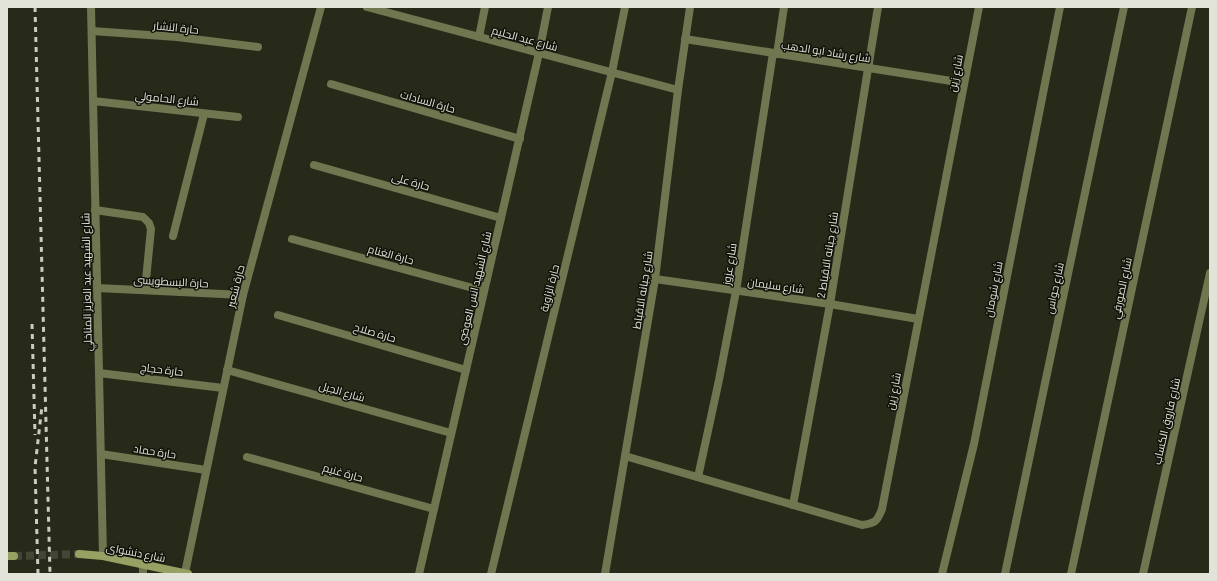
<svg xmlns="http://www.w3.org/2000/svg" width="1217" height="581" viewBox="0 0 1217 581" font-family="Barlow,Cairo,sans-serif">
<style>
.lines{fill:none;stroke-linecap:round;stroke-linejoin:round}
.secondary-tunnel{stroke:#434635;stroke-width:8;stroke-dasharray:8 4;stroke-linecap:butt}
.street{stroke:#6f7650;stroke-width:8}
.secondary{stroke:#98a164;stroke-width:8}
.rail{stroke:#caccc0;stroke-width:3;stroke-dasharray:5 5;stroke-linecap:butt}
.labels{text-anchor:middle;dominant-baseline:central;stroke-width:3;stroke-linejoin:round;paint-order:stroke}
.street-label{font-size:11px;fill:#e2e4d9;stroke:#10120a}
</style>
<rect width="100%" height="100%" fill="#272a18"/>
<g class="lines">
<polyline class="secondary-tunnel" points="14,556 79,554"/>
<g class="street">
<polyline points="91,7 103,556"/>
<polyline points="367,7 678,90"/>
<polyline points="92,31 177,37 258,47"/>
<polyline points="479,37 485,7"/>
<polyline points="685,39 964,83"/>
<polyline points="777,54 784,7"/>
<polyline points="331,84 520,139"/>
<polyline points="93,101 238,117"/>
<polyline points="314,165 501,218"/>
<polyline points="95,210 143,217 149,223 151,229 145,290"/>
<polyline points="173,236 204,114"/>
<polyline points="292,239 484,291"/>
<polyline points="655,279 830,304 918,319"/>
<polyline points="97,288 243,295"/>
<polyline points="278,315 466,370"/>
<polyline points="227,370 451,433"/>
<polyline points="99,373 223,388"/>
<polyline points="101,454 206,470"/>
<path d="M625,456L862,525C875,523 877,522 882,509L979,7"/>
<polyline points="247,457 434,509"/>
<polyline points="698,477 719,380 736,291 773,53"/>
<polyline points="793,505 830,304 878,7"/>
<polyline points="143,564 143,574"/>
<polyline points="185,573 243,295 321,7"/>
<polyline points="419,574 539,53 548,7"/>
<polyline points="491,574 612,72 625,7"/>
<polyline points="605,574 655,279 678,90 690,7"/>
<polyline points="942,574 974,444 1060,7"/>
<polyline points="1005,574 1124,7"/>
<polyline points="1071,574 1192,7"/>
<polyline points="1143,574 1210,273"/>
</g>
<g class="secondary">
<polyline points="79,554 103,556 188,574"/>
<polyline points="7,556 14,556"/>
</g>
<g class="rail">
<polyline points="35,7 50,574"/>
<polyline points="32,324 35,435"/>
<polyline points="38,574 35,467 42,406"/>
</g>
</g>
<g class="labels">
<g class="street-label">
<text transform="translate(176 27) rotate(6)">حارة النشار</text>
<text transform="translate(525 38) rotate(15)">شارع عبد الحليم</text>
<text transform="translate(826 51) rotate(9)">شارع رشاد ابو الدهب</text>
<text transform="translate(955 73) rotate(-79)">شارع زين</text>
<text transform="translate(167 98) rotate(6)">شارع الحامولي</text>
<text transform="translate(428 101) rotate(16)">حارة السادات</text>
<text transform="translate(411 181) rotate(16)">حارة على</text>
<text transform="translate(391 254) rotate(15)">حارة الغنام</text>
<text transform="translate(827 255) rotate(-81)">شارع جبانه الاقباط 2</text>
<text transform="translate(729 264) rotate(-81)">شارع عزوز</text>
<text transform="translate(171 281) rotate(3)">حارة البسطويسى</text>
<text transform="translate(86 282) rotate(-91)">شارع الشهيد عبد العزيز المناخلي</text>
<text transform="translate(776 285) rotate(8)">شارع سليمان</text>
<text transform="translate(235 286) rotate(-76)">حارة شعير</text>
<text transform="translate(474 288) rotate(-77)">شارع الشهيد انس العوضى</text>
<text transform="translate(549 288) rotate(-76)">حارة الزاوية</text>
<text transform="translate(1054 288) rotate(-78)">شارع حواس</text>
<text transform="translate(1121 288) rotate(-78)">شارع الصورفي</text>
<text transform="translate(993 289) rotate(-79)">شارع شومان</text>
<text transform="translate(642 290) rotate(-81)">شارع جبانه الاقباط</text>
<text transform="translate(375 332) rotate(16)">حارة صلاح</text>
<text transform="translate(162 369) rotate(7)">حارة حجاج</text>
<text transform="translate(342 391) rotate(16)">شارع الجبل</text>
<text transform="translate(893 391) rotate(-79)">شارع زين</text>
<text transform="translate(1166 421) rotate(-77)">شارع فاروق الكساب</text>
<text transform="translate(155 451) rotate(9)">حارة حماد</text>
<text transform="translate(343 472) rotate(16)">حارة غنيم</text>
<text transform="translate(136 552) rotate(11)">شارع دنشواى</text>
</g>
</g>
<rect width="1217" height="581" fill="none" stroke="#e2e4d9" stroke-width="16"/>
</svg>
